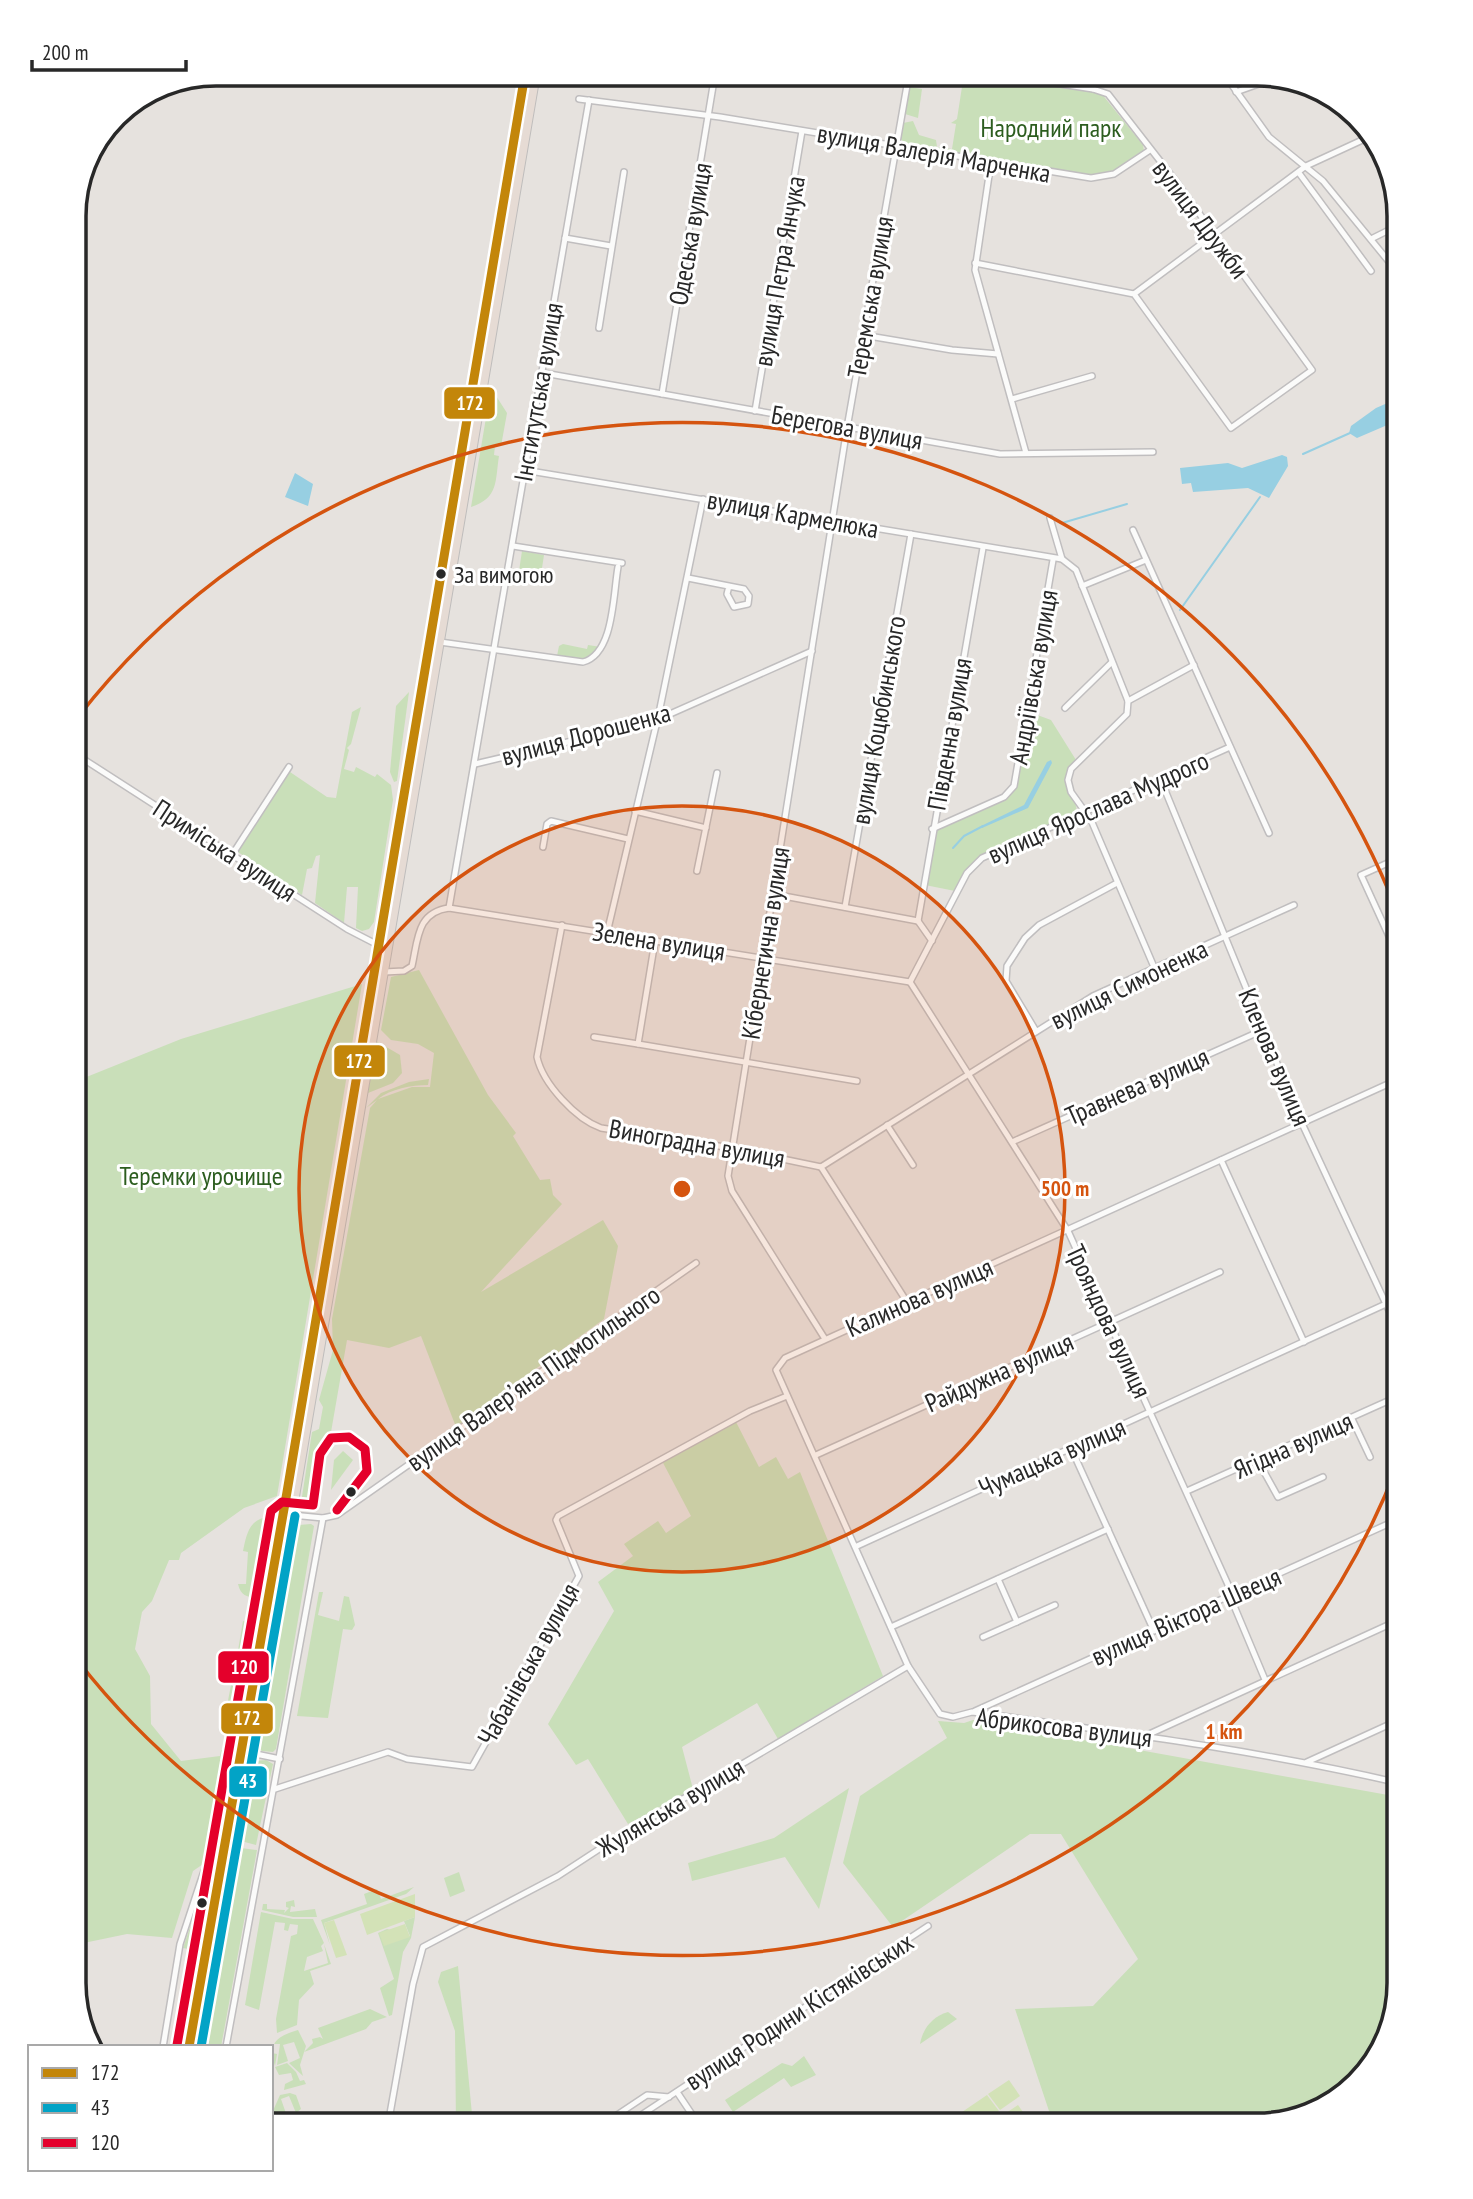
<svg xmlns="http://www.w3.org/2000/svg" width="1473" height="2199" viewBox="0 0 1473 2199" font-family="'PT Sans Narrow',sans-serif">
<style>
.green{fill:#c9dfb9}
.pitch{fill:#d3e2b7}
.water{fill:#97cfe2}
.lines{fill:none;stroke-linecap:round;stroke-linejoin:round}
.stream{stroke:#97cfe2;stroke-width:2}
.minor-casing{stroke:#c0bebf;stroke-width:8}
.highway-casing{stroke:#bfbdbc;stroke-width:10}
.minor{stroke:#fbfbfa;stroke-width:5}
.highway{stroke:#e6dbd4;stroke-width:8}
.bus-1-casing{stroke:#fff;stroke-width:14}
.bus-2-casing{stroke:#fff;stroke-width:14}
.bus-3-casing{stroke:#fff;stroke-width:14}
.bus-1{stroke:#c3860a;stroke-width:9}
.bus-2{stroke:#02a3c6;stroke-width:9}
.bus-3{stroke:#e4002b;stroke-width:9}
.ring{fill:none;stroke:#d5540f;stroke-width:3.5}
.bus-dot{fill:#282828;stroke:#fff;stroke-width:2.5}
.labels{text-anchor:middle;dominant-baseline:central;stroke-width:6;stroke-linejoin:round;paint-order:stroke}
.bus-label{font-size:24px;fill:#282828;stroke:#fff;text-anchor:start}
.park-label{font-size:26px;fill:#2c5d1f;stroke:#fff}
.street-label{font-size:26px;fill:#282828;stroke:#fff}
.rim{fill:none;stroke:#282828;stroke-width:3.5}
.centre{fill:#d5540f;stroke:#fff;stroke-width:3.5}
.ring-label{font-size:21px;text-anchor:middle;font-weight:bold;fill:#d5540f;stroke:#fff;stroke-width:6;stroke-linejoin:round;paint-order:stroke}
.line-badge{stroke:#fff;stroke-width:2.5}
.badge-label{font-size:19px;text-anchor:middle;font-weight:bold;fill:#fff}
</style>
<rect width="100%" height="100%" fill="#e6e2de"/>
<g class="green">
<polygon points="911,74 958,74 960,76 959,83 930,78 923,86 909,84"/>
<polygon points="964,74 1101,93 1143,145 1144,151 1112,172 1091,175 904,144 901,139 903,123 913,121 919,135 936,140 937,147 952,149 956,124 951,123 957,119"/>
<polygon points="909,87 922,89 918,118 905,114"/>
<path d="M491,388L507,413L501,446H495L494,455L499,456C495,481 499,498 471,507Z"/>
<polygon points="522,551 544,555 540,581 510,576 511,570 519,571"/>
<polygon points="563,644 587,649 588,645 601,647 582,660 557,656 559,646"/>
<polygon points="409,692 397,781 394,782 390,772 396,706"/>
<polygon points="361,707 351,744 347,748 349,750 344,769 354,772 356,767 375,777 377,774 391,785 393,800 374,922 369,929 362,931 356,928 358,887 347,887 344,923 315,903 320,855 316,856 312,868 307,869 302,895 238,852 290,772 327,797 336,798 352,712"/>
<path d="M1029,712L1051,720L1076,760C1055,784 1076,790 1077,813L981,856L965,871L955,891L925,885L934,832L1012,793L1016,787Z"/>
<path d="M419,970L488,1095L516,1133L513,1136L540,1180L550,1179L553,1195L562,1204L481,1292L603,1220L618,1246L604,1319L456,1427L421,1336L389,1348L347,1340L318,1507L301,1503L312,1432L319,1429L323,1407L319,1400L333,1350L332,1319L370,1108L377,1100L366,1108L381,1093L409,1082L429,1079L428,1085C411,1085 391,1089 378,1099L412,1087H430L434,1053L418,1044L391,1040L381,1030L391,977Z"/>
<polygon points="362,984 277,1496 244,1508 181,1553 179,1560 169,1560 152,1601 142,1612 135,1649 150,1676 151,1724 181,1761 220,1756 221,1750 224,1750 225,1735 222,1732 231,1685 245,1692 232,1760 224,1759 209,1860 193,1871 172,1938 127,1934 74,1945 74,1082 181,1039"/>
<polygon points="376,1041 400,1055 402,1073 393,1083 368,1093"/>
<polygon points="735,1420 759,1467 776,1457 788,1479 800,1472 883,1676 778,1739 757,1703 682,1747 693,1789 628,1824 588,1759 576,1765 548,1724 614,1611 598,1582 633,1556 624,1544 658,1521 666,1533 691,1516 661,1459"/>
<polygon points="343,1451 353,1460 331,1490 334,1460"/>
<path d="M274,1517L259,1598C248,1597 241,1597 238,1584H246L248,1552L243,1551C247,1532 250,1516 274,1517Z"/>
<polygon points="311,1524 314,1526 276,1749 273,1752 262,1751 257,1748 297,1529 299,1525"/>
<polygon points="319,1592 323,1592 318,1615 339,1621 344,1596 349,1597 355,1625 352,1630 343,1629 328,1718 297,1716"/>
<polygon points="243,1621 256,1624 247,1685 233,1680"/>
<polygon points="973,1720 1399,1797 1399,1984 1380,2055 1328,2107 1258,2125 1058,2125 1049,2111 1015,2009 1093,2006 1138,1959 1061,1834 1030,1834 893,1927 843,1863 860,1796 947,1738 938,1721 964,1723"/>
<polygon points="266,1760 273,1764 256,1845 241,1841 255,1761"/>
<polygon points="849,1788 819,1909 785,1857 692,1881 688,1863 774,1838"/>
<polygon points="241,1848 257,1850 221,2047 205,2047"/>
<polygon points="459,1872 465,1891 450,1897 444,1878"/>
<polygon points="414,1887 406,1894 324,1923 330,1945 321,1920 367,1904 364,1894 377,1889 381,1899"/>
<polygon points="294,1900 295,1907 291,1906 290,1912 315,1909 317,1917 293,1917 262,1910 263,1904 267,1904 267,1909 285,1910 284,1913 289,1908 286,1907 286,1902"/>
<polygon points="199,1901 207,1903 198,1951 183,1948"/>
<polygon points="261,1912 293,1919 313,1919 324,1943 321,1946 323,1951 307,1957 304,1971 328,1963 324,1944 331,1964 310,1971 314,1984 299,2000 297,2025 277,2033 276,2019 291,1936 297,1934 298,1925 290,1924 288,1931 284,1930 285,1923 275,1922 259,2010 245,2005"/>
<polygon points="415,1917 411,1938 403,1952 392,2015 389,2016 380,1988 394,1979 378,1933 387,1929 410,1936 404,1921"/>
<polygon points="458,1966 473,2125 456,2125 455,2031 438,1982 441,1972"/>
<polygon points="370,2009 387,2017 372,2022 366,2029 304,2052 313,2043 312,2039 320,2037 323,2039 318,2028"/>
<path d="M948,2012L957,2019L920,2044C923,2028 932,2017 948,2012Z"/>
<path d="M298,2030L306,2046L300,2065L303,2076L289,2063L300,2058L294,2042L283,2045L288,2061L277,2065L280,2044H273L272,2053L277,2054L275,2066C267,2043 277,2036 298,2030Z"/>
<polygon points="804,2056 816,2075 791,2087 784,2078 733,2112 725,2100 782,2063 792,2066"/>
<polygon points="287,2063 296,2072 300,2081 304,2080 306,2084 284,2090 285,2084 293,2080 291,2073 279,2075 275,2067"/>
<polygon points="290,2093 296,2095 301,2109 296,2113 289,2096 281,2099 290,2125 281,2125 272,2113 280,2095"/>
</g>
<g class="pitch">
<polygon points="415,1894 415,1917 367,1935 360,1914"/>
<polygon points="334,1920 347,1955 336,1958 324,1923"/>
<polygon points="405,1924 410,1937 384,1946 379,1933"/>
<polygon points="1009,2080 1020,2096 1000,2110 988,2094"/>
<polygon points="987,2095 999,2111 977,2125 965,2112 973,2125 943,2125"/>
<polygon points="1018,2105 1032,2125 988,2125"/>
</g>
<g class="water">
<polygon points="1399,398 1399,420 1357,438 1349,433 1351,426 1376,408"/>
<polygon points="1282,455 1287,457 1288,466 1269,498 1248,488 1193,492 1191,483 1182,484 1180,468 1228,463 1242,468"/>
<polygon points="295,473 313,484 308,506 285,497"/>
<polygon points="1051,760 1052,763 1028,808 982,828 981,826 1024,805 1047,762"/>
</g>
<g class="lines">
<g class="stream">
<polyline points="1303,454 1350,433"/>
<polyline points="1062,523 1127,504"/>
<polyline points="1180,610 1260,497"/>
<polyline points="953,848 964,836 983,826"/>
</g>
<g class="minor-casing">
<g id="minor">
<polyline points="996,74 1093,89"/>
<polyline points="1224,74 1269,137 1323,181 1399,274"/>
<polyline points="1236,92 1278,77"/>
<polyline points="579,99 720,117 1091,178 1114,174 1150,150"/>
<polyline points="991,162 975,270 1026,453"/>
<polyline points="1299,173 1371,271"/>
<polyline points="565,238 611,246"/>
<polyline points="1371,239 1399,225"/>
<polyline points="975,263 1134,294 1231,428 1312,370 1178,184 1108,94 1093,89 1095,74"/>
<polyline points="1134,294 1306,166 1371,136"/>
<polyline points="599,328 624,172"/>
<polyline points="863,335 952,350 998,354"/>
<polyline points="544,373 1000,454 1153,452"/>
<polyline points="662,394 715,74"/>
<polyline points="1012,399 1092,376"/>
<polyline points="755,411 802,131"/>
<polyline points="524,470 1062,559"/>
<polyline points="1050,518 1062,559 1076,570 1128,701"/>
<polyline points="1133,530 1269,833"/>
<polyline points="513,546 622,563"/>
<polyline points="688,578 744,589 749,596 748,604 734,607 727,594 729,586"/>
<polyline points="1082,586 1146,560"/>
<path d="M440,642L583,662C614,654 613,595 618,567"/>
<polyline points="1065,708 1112,662"/>
<polyline points="74,753 347,929 378,945"/>
<polyline points="475,764 652,722 812,651"/>
<polyline points="1160,778 1299,1117 1399,1332"/>
<polyline points="635,811 706,828"/>
<polyline points="932,829 1004,797 1014,786 1053,560"/>
<polyline points="543,847 547,824 551,821 628,839"/>
<polyline points="232,855 289,767"/>
<polyline points="697,871 717,773"/>
<polyline points="773,894 918,921"/>
<polyline points="845,907 911,534"/>
<polyline points="449,908 589,100"/>
<polyline points="918,921 983,548"/>
<polyline points="918,921 932,941"/>
<path d="M562,925L537,1057C543,1084 576,1119 601,1128L725,1147L821,1167L1093,996L1294,905"/>
<polyline points="607,933 659,713 703,499"/>
<polyline points="655,941 638,1044 857,1081"/>
<polyline points="1399,958 1361,875 1399,858"/>
<polyline points="1154,967 1091,820 1071,792 1068,780 1071,769 1127,714 1128,701 1194,665"/>
<path d="M384,972L404,971L412,966C418,939 417,912 449,908L910,982"/>
<polyline points="910,982 1068,1231 1230,1589 1232,1601 1266,1682"/>
<polyline points="910,982 967,873 982,858 1230,747"/>
<polyline points="1036,1031 1006,981 1007,966 1025,938 1039,925 1117,883"/>
<polyline points="594,1037 638,1044"/>
<polyline points="887,1125 913,1165"/>
<polyline points="1012,1142 1263,1030"/>
<polyline points="1221,1160 1304,1342"/>
<polyline points="821,1167 907,1302"/>
<polyline points="825,1339 732,1191 728,1176 847,428 909,74"/>
<polyline points="1352,1419 1370,1457"/>
<polyline points="1071,1448 1154,1631"/>
<polyline points="816,1455 1220,1272"/>
<polyline points="1258,1461 1278,1497 1323,1477"/>
<polyline points="1187,1491 1399,1396"/>
<polyline points="292,1515 323,1518 337,1515 696,1263"/>
<polyline points="857,1546 1399,1298"/>
<polyline points="998,1579 1017,1622"/>
<polyline points="891,1627 1108,1529"/>
<polyline points="983,1637 1055,1605"/>
<polyline points="975,1711 1399,1519"/>
<polyline points="1145,1736 1399,1620"/>
<polyline points="251,1753 280,1759"/>
<polyline points="1307,1762 1399,1720"/>
<path d="M1399,1783C1258,1750 1115,1732 972,1712L953,1717L940,1714L908,1666L776,1370L785,1358L1399,1079"/>
<polyline points="275,1789 388,1752 407,1759 472,1767 579,1576 556,1520 558,1516 750,1411 787,1396"/>
<polyline points="163,2047 180,1944 204,1871 207,1868 220,1871"/>
<polyline points="226,2047 323,1518"/>
<polyline points="677,2092 699,2125"/>
<polyline points="388,2125 413,1984 423,1947 558,1876 610,1842 908,1666"/>
<polyline points="602,2125 647,2095 669,2097"/>
<polyline points="626,2125 928,1926"/>
</g>
</g>
<g class="highway-casing">
<g id="highway">
<polyline points="189,2047 287,1492 525,74"/>
<polyline points="199,2047 270,1644 536,74"/>
</g>
</g>
<use href="#minor" class="minor"/>
<use href="#highway" class="highway"/>
<g class="bus-1-casing">
<polyline id="bus-1" points="189,2047 287,1492 525,74"/>
</g>
<g class="bus-2-casing">
<polyline id="bus-2" points="201,2047 295,1516"/>
</g>
<g class="bus-3-casing">
<polyline id="bus-3" points="177,2045 271,1511 282,1502 313,1505 320,1454 331,1438 349,1437 365,1449 367,1471 337,1510"/>
</g>
<use href="#bus-1" class="bus-1"/>
<use href="#bus-2" class="bus-2"/>
<use href="#bus-3" class="bus-3"/>
</g>
<circle cx="682" cy="1189" r="383" fill="#d5540f" fill-opacity=".12"/>
<g class="ring">
<circle cx="682" cy="1189" r="383"/>
<path d="M1398 1464A767 767 0 0 1 78 1661M78 717A767 767 0 0 1 1398 914"/>
</g>
<g class="bus-dot">
<circle cx="441" cy="574" r="6"/>
<circle cx="351" cy="1492" r="6"/>
<circle cx="202" cy="1903" r="6"/>
</g>
<g class="labels">
<g class="bus-label">
<text x="454" y="574">За вимогою</text>
</g>
<g class="park-label">
<text x="1051" y="127">Народний парк</text>
<text x="201" y="1175">Теремки урочище</text>
</g>
<g class="street-label">
<text transform="translate(934 153) rotate(10)">вулиця Валерія Марченка</text>
<text transform="translate(1201 219) rotate(53)">вулиця Дружби</text>
<text transform="translate(690 234) rotate(-80)">Одеська вулиця</text>
<text transform="translate(779 271) rotate(-80)">вулиця Петра Янчука</text>
<text transform="translate(870 297) rotate(-80)">Теремська вулиця</text>
<text transform="translate(538 392) rotate(-80)">Інститутська вулиця</text>
<text transform="translate(847 427) rotate(10)">Берегова вулиця</text>
<text transform="translate(793 514) rotate(10)">вулиця Кармелюка</text>
<text transform="translate(1033 677) rotate(-80)">Андріївська вулиця</text>
<text transform="translate(878 720) rotate(-80)">вулиця Коцюбинського</text>
<text transform="translate(586 734) rotate(-15)">вулиця Дорошенка</text>
<text transform="translate(949 734) rotate(-80)">Південна вулиця</text>
<text transform="translate(1098 807) rotate(-24)">вулиця Ярослава Мудрого</text>
<text transform="translate(225 850) rotate(33)">Приміська вулиця</text>
<text transform="translate(659 941) rotate(9)">Зелена вулиця</text>
<text transform="translate(765 943) rotate(-81)">Кібернетична вулиця</text>
<text transform="translate(1129 984) rotate(-26)">вулиця Симоненка</text>
<text transform="translate(1275 1057) rotate(67)">Кленова вулиця</text>
<text transform="translate(1137 1086) rotate(-24)">Травнева вулиця</text>
<text transform="translate(697 1143) rotate(10)">Виноградна вулиця</text>
<text transform="translate(919 1297) rotate(-24)">Калинова вулиця</text>
<text transform="translate(1109 1321) rotate(65)">Трояндова вулиця</text>
<text transform="translate(999 1372) rotate(-24)">Райдужна вулиця</text>
<text transform="translate(533 1378) rotate(-35)">вулиця Валерʼяна Підмогильного</text>
<text transform="translate(1293 1445) rotate(-24)">Ягідна вулиця</text>
<text transform="translate(1052 1457) rotate(-24)">Чумацька вулиця</text>
<text transform="translate(1186 1616) rotate(-24)">вулиця Віктора Швеця</text>
<text transform="translate(528 1664) rotate(-61)">Чабанівська вулиця</text>
<text transform="translate(1064 1727) rotate(7)">Абрикосова вулиця</text>
<text transform="translate(670 1807) rotate(-31)">Жулянська вулиця</text>
<text transform="translate(799 2011) rotate(-33)">вулиця Родини Кістяківських</text>
</g>
</g>
<path d="M0 0H1473V2199H0ZM216 86H1257A130 130 0 0 1 1387 216V1983A130 130 0 0 1 1257 2113H216A130 130 0 0 1 86 1983V216A130 130 0 0 1 216 86Z" fill="#fff" fill-rule="evenodd"/>
<path class="rim" d="M216 86H1257A130 130 0 0 1 1387 216V1983A130 130 0 0 1 1257 2113H216A130 130 0 0 1 86 1983V216A130 130 0 0 1 216 86Z"/>
<circle cx="682" cy="1189" r="10" class="centre"/>
<g class="ring-label">
<text x="1065" y="1196">500 m</text>
<text x="1224" y="1739">1 km</text>
</g>
<g class="line-badge">
<rect x="443" y="386" width="53" height="34" rx="7" fill="#c3860a"/>
<rect x="333" y="1044" width="53" height="34" rx="7" fill="#c3860a"/>
<rect x="217" y="1650" width="53" height="34" rx="7" fill="#e4002b"/>
<rect x="220" y="1702" width="54" height="33" rx="7" fill="#c3860a"/>
<rect x="228" y="1765" width="40" height="33" rx="7" fill="#02a3c6"/>
</g>
<g class="badge-label">
<text x="470" y="410">172</text>
<text x="359" y="1068">172</text>
<text x="244" y="1674">120</text>
<text x="247" y="1725">172</text>
<text x="248" y="1788">43</text>
</g>
<rect x="28" y="2045" width="245" height="126" fill="#ffffff" stroke="#a9a9a9" stroke-width="2"/>
<rect x="42" y="2068" width="35" height="10" fill="#c3860a" stroke="#a9a9a9" stroke-width="2"/>
<text x="91" y="2080" font-size="21" fill="#282828">172</text>
<rect x="42" y="2103" width="35" height="10" fill="#02a3c6" stroke="#a9a9a9" stroke-width="2"/>
<text x="91" y="2115" font-size="21" fill="#282828">43</text>
<rect x="42" y="2138" width="35" height="10" fill="#e4002b" stroke="#a9a9a9" stroke-width="2"/>
<text x="91" y="2150" font-size="21" fill="#282828">120</text>
<path d="M32 60v10h154v-10" fill="none" stroke="#282828" stroke-width="3.5"/>
<text x="42" y="60" font-size="21" fill="#282828" stroke="#ffffff" stroke-width="5" paint-order="stroke">200 m</text>
</svg>
